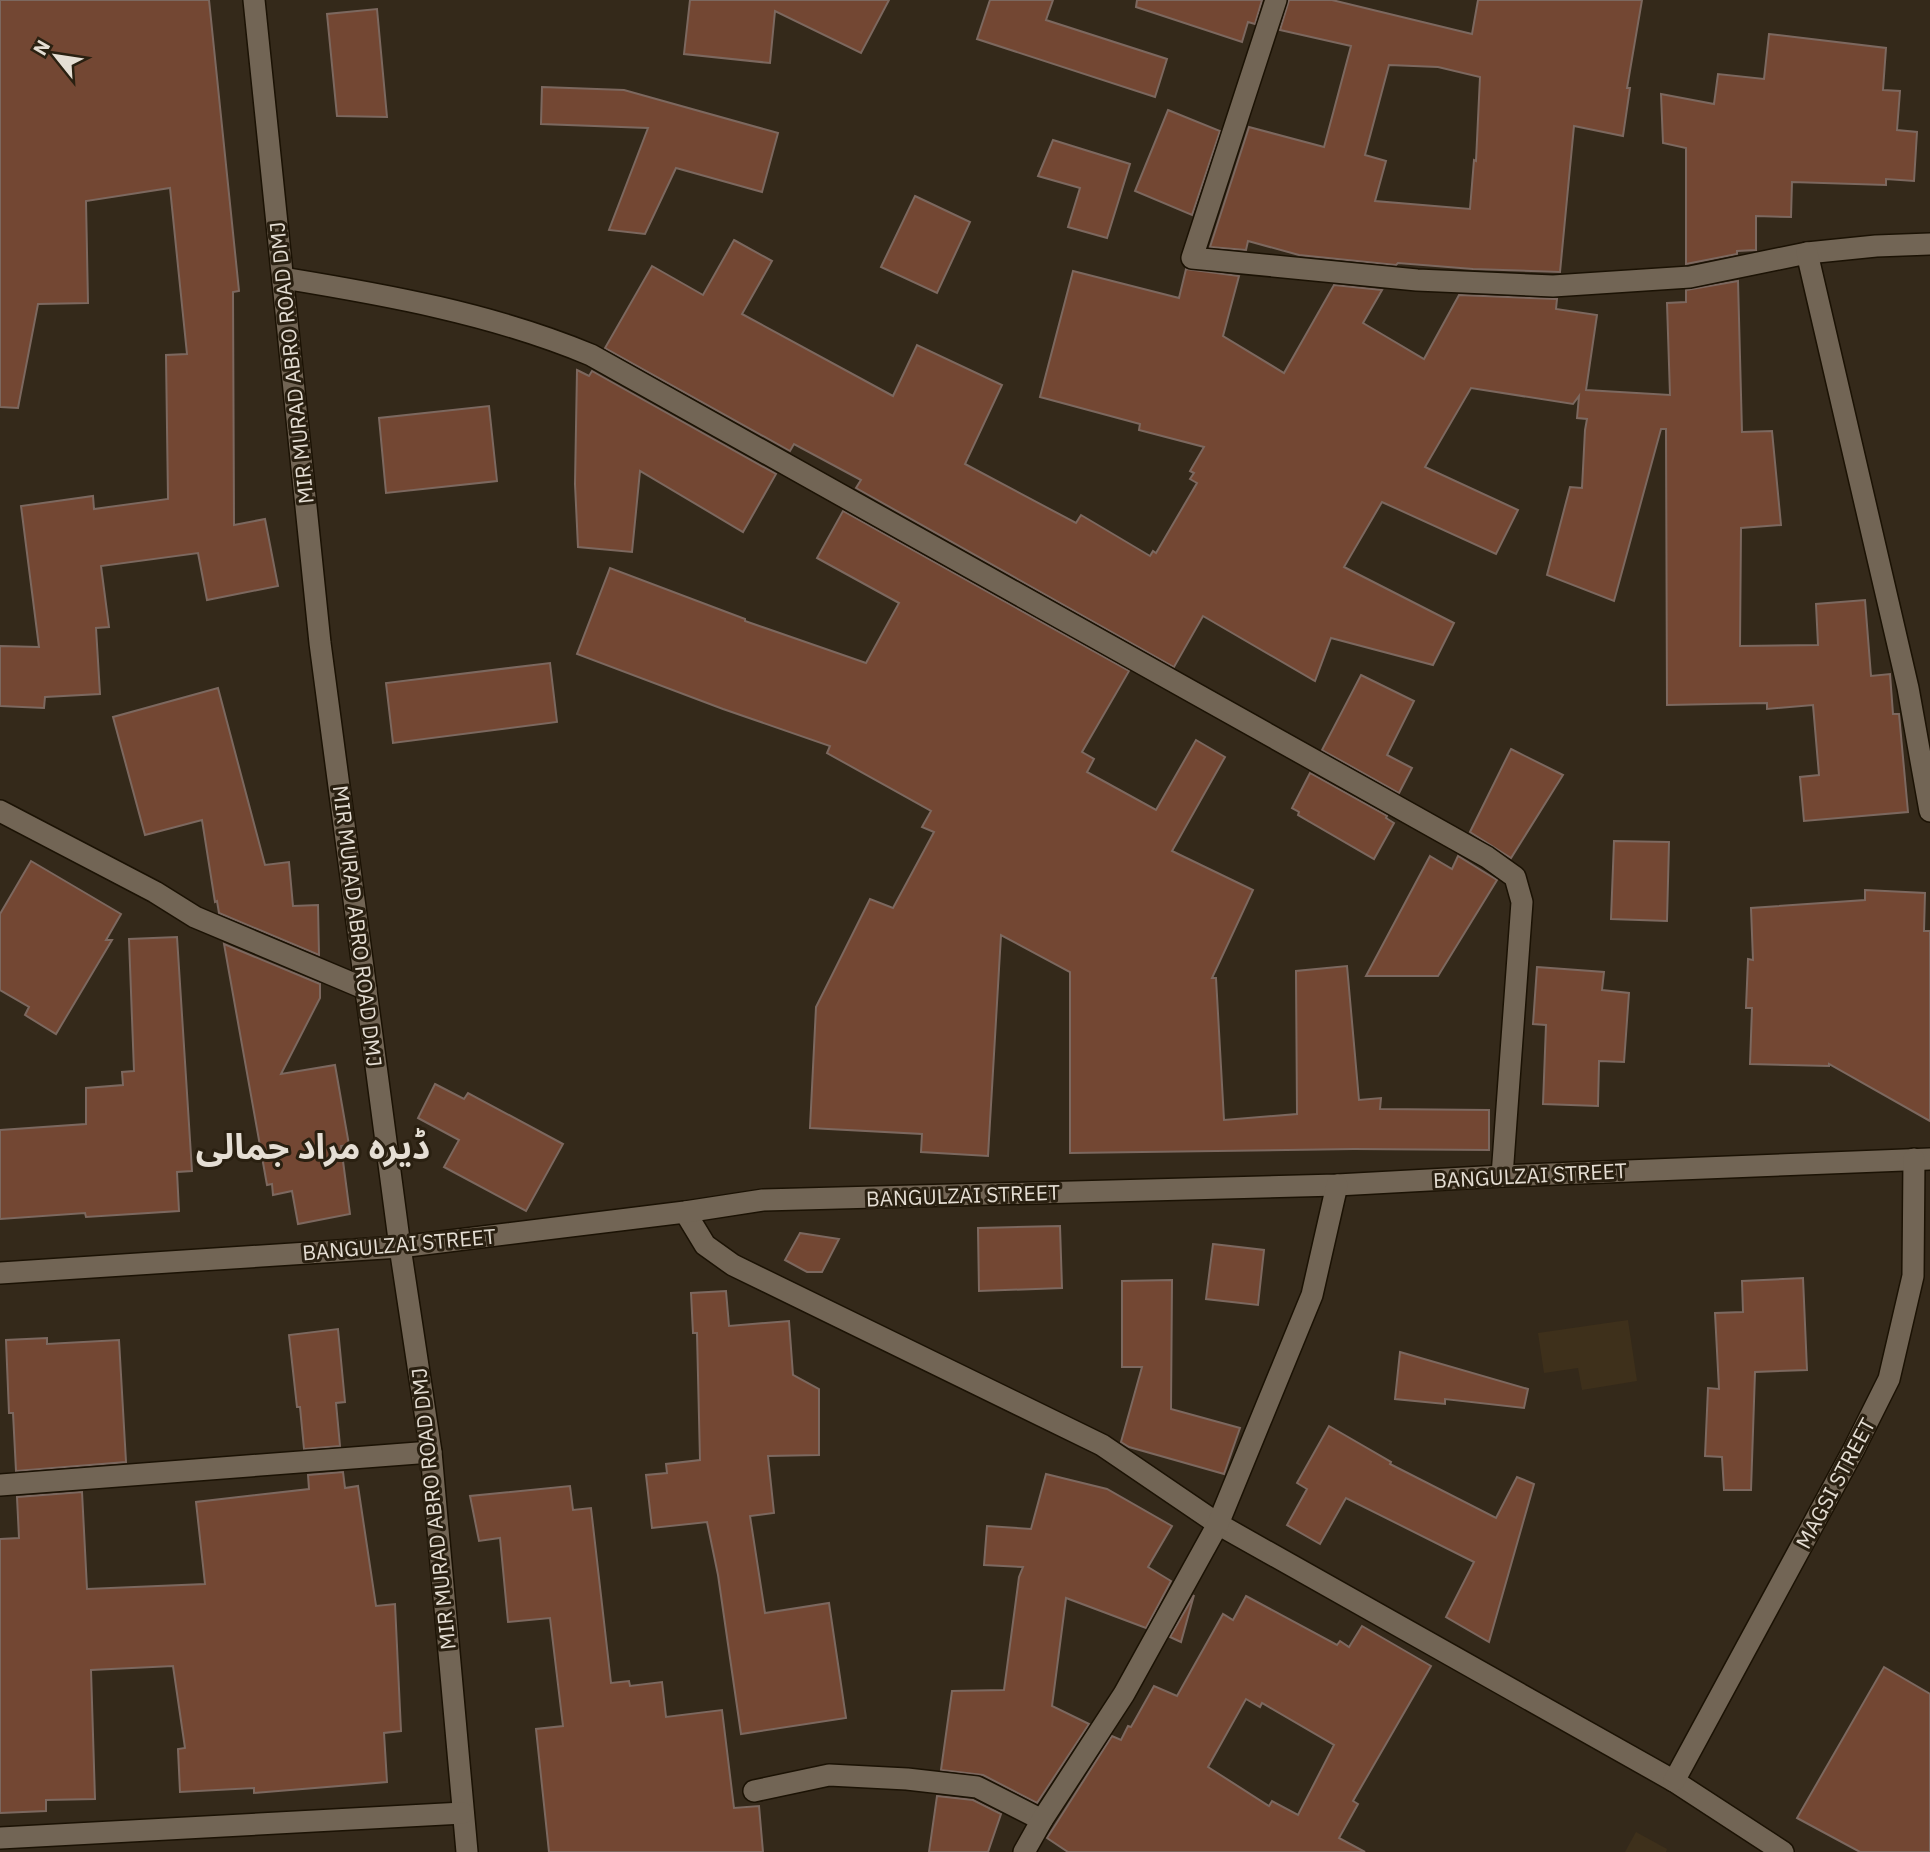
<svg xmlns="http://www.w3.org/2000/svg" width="1930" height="1852" viewBox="0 0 1930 1852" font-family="'IBM Plex Sans','Noto Sans Arabic',sans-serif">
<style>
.built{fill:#3e301b}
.building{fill:#734733;stroke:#7c685f;stroke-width:2;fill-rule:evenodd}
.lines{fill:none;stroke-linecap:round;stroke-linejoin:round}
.minor-casing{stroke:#1b1204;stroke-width:24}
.minor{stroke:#726555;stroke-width:21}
.labels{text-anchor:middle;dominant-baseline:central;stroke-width:6;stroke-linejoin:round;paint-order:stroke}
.street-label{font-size:21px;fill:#e5ded4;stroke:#2a2011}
.town-label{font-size:35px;font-weight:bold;fill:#e5ded4;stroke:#2a2011}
</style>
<rect width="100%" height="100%" fill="#34291a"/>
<g class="built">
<polygon points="1628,1320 1637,1381 1582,1390 1578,1368 1544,1373 1538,1333"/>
<polygon points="1636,1832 1667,1849 1666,1852 1625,1852"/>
</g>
<g class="building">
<polygon points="0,0 209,0 239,291 233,292 234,525 265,519 278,586 207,600 198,553 101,566 109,627 96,628 100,694 45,697 44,708 0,706 0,646 39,647 21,506 93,496 94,509 168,499 166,355 187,354 170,188 86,201 88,303 38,304 18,408 0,407"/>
<polygon points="690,0 889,0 861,53 775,11 770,63 684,54"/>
<polygon points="990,0 1053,0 1046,20 1167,59 1155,97 977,39"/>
<polygon points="1137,0 1262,0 1255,24 1248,22 1242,42 1136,7"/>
<path d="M1289,0H1332L1472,34L1478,0H1642L1627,88H1630L1623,136L1574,126L1560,272L1473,269L1398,263L1396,265L1299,255L1248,241L1246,250L1210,247L1249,127L1324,147L1351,46L1280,30ZM1389,65L1438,67L1480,77L1476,161L1474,160L1470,209L1375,201L1386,161L1365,155Z"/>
<polygon points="377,9 387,117 337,116 327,14"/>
<polygon points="1769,34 1886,48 1883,90 1900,91 1897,130 1917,132 1914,181 1886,179 1886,185 1792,182 1791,217 1756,216 1756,250 1737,251 1737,254 1686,264 1686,148 1663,143 1661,94 1714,104 1718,74 1764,79"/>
<polygon points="542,87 624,90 778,133 762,192 676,168 645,234 609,230 648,128 541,124"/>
<polygon points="1168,110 1220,131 1192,215 1135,191"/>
<polygon points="1053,140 1130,164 1107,238 1068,227 1080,188 1038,176"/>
<polygon points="915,196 970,222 937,293 881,267"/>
<polygon points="734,240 772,261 742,314 893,396 917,345 1002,385 965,464 1076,523 1081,515 1150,556 1153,551 1156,553 1197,483 1190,479 1194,473 1190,471 1204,447 1139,430 1140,424 1040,397 1073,271 1179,298 1186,269 1239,276 1223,336 1284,373 1334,285 1382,290 1363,323 1424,359 1459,295 1557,299 1556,309 1597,315 1586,390 1670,395 1667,303 1686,302 1686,290 1738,281 1742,432 1772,431 1781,525 1741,528 1740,646 1818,645 1816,604 1865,600 1871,676 1890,674 1893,714 1899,714 1908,812 1804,821 1800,777 1819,775 1813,705 1767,709 1767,703 1667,705 1666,429 1661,429 1614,601 1547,575 1570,487 1582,488 1585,430 1587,419 1577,418 1579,396 1573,404 1471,388 1425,467 1518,510 1496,554 1382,502 1344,567 1454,623 1433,665 1331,638 1315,681 1203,616 1174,667 856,488 861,480 794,444 790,451 605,348 652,266 703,295"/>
<polygon points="577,370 589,376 592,371 776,474 743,532 640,471 632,552 578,547 575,484"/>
<polygon points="489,406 497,481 386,493 379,418"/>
<polygon points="843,511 1129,671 1082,752 1094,759 1087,772 1156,810 1196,740 1225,757 1172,851 1253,890 1212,978 1216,978 1224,1120 1297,1114 1296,971 1347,966 1359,1100 1381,1098 1380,1109 1489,1110 1489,1150 1354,1149 1070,1153 1070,972 1001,935 988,1156 921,1152 922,1134 810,1128 816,1007 870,899 893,908 934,832 922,827 931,811 827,753 830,746 723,709 577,654 610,568 745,619 745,621 866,663 899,603 817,558"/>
<polygon points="550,663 557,722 393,743 386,683"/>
<polygon points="1361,675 1414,701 1387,755 1412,768 1399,793 1322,750"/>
<polygon points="218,688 265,865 289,862 293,906 318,905 319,955 219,913 217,901 215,902 202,820 145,835 113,717"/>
<polygon points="1511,749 1563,775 1511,858 1470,832"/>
<polygon points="1310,773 1387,816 1386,818 1394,823 1374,859 1298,815 1299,812 1292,808"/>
<polygon points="1614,841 1669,842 1667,921 1611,919"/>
<polygon points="1430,856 1452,869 1458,856 1497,880 1438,976 1366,976"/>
<polygon points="31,861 121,914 106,940 112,940 56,1034 25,1015 29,1007 0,990 0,914"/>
<polygon points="1865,890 1925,893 1924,931 1930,931 1930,1121 1829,1064 1829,1066 1750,1064 1752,1008 1746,1008 1748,959 1753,960 1751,908 1865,900"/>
<polygon points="177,937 192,1171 177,1172 179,1211 86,1217 85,1213 0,1219 0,1130 86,1124 86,1088 123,1085 122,1072 134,1071 129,939"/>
<polygon points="224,944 320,984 320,998 281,1074 335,1065 349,1145 341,1146 350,1214 298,1224 292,1191 273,1195 272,1184 267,1185"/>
<polygon points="1537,967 1604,972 1602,990 1629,993 1624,1062 1599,1061 1598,1106 1543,1104 1546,1025 1533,1024"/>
<polygon points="435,1084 464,1099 468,1093 563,1144 526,1211 444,1167 459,1140 418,1118"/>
<polygon points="1060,1226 1062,1288 979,1291 978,1228"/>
<polygon points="800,1233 839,1239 822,1272 807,1272 785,1260"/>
<polygon points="1213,1244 1264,1250 1258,1305 1206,1299"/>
<polygon points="1803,1278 1807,1370 1755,1372 1751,1490 1724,1490 1722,1457 1705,1456 1708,1388 1719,1389 1715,1313 1743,1312 1742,1281"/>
<polygon points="1172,1280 1171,1409 1240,1428 1224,1474 1129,1447 1121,1442 1142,1367 1122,1367 1122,1281"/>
<polygon points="726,1291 729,1326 789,1321 793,1375 819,1389 819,1455 768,1456 774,1513 750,1516 765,1613 829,1603 846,1718 741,1734 718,1575 707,1522 652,1528 646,1475 667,1473 666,1464 700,1460 697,1333 693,1333 691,1293"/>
<polygon points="338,1329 345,1402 336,1403 340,1446 304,1449 300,1407 297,1407 289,1335"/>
<polygon points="47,1338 47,1344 119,1340 126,1462 16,1471 13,1413 9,1413 6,1340"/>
<polygon points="1400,1352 1528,1389 1524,1408 1445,1399 1445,1404 1395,1399"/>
<polygon points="1329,1426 1391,1462 1390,1464 1496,1518 1517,1477 1534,1484 1489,1642 1446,1617 1474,1562 1346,1498 1320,1544 1287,1525 1307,1489 1297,1483"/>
<polygon points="343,1472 345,1488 358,1486 376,1606 395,1604 401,1731 384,1733 387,1782 254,1793 254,1788 180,1792 178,1749 185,1748 173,1666 91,1670 95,1799 46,1800 46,1811 0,1813 0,1539 19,1538 17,1497 82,1492 87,1589 205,1584 196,1502 309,1489 308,1475"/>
<polygon points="1046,1474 1107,1489 1172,1526 1148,1567 1171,1581 1146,1628 1066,1598 1052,1706 1089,1724 1037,1803 983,1775 941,1770 952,1691 1004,1690 1019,1577 1023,1567 984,1565 987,1526 1031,1529"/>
<polygon points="570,1486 573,1510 591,1508 611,1683 629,1681 630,1686 662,1682 666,1717 722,1710 734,1808 759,1806 763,1852 549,1852 536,1729 563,1726 550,1618 508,1622 500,1538 479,1541 470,1496"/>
<polygon points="1194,1595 1181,1642 1170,1637"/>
<path d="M1246,1596L1337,1645L1340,1641L1349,1647L1362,1626L1431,1666L1353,1801L1358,1804L1339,1838L1365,1852H1068L1047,1838L1112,1736L1121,1740L1128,1726L1131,1727L1154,1686L1177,1696L1223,1614L1233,1620ZM1246,1699L1260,1707L1262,1703L1334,1745L1298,1815L1272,1801L1269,1806L1208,1767Z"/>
<polygon points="1884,1667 1930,1694 1930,1852 1860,1852 1797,1818"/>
<polygon points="937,1796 973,1800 1001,1814 988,1852 929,1852"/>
</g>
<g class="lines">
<g class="minor-casing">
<g id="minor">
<polyline points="254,0 320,643 400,1247 431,1452 467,1852"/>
<polyline points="1276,0 1192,258 1417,280 1553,286 1690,277 1807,253 1876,246 1930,244"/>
<polyline points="1807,253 1908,688 1930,811"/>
<path d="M283,278C387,295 493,314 591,355L1487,857L1515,877L1522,902L1502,1176"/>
<polyline points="0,811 155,892 195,917 366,989"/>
<polyline points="685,1212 705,1245 733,1265 1102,1445 1218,1524 1674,1781 1783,1852"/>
<polyline points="0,1273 400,1247 685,1212 763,1200 1337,1185 1502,1176 1930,1159"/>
<polyline points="0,1485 431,1452"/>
<polyline points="1674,1781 1854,1449 1889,1379 1913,1276 1914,1159"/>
<polyline points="754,1791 829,1775 907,1779 977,1787 1042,1820"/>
<polyline points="0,1838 463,1813"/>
<polyline points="1024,1852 1042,1820 1124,1694 1218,1524 1312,1295 1337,1185"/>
</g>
</g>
<use href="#minor" class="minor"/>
</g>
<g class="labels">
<g class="street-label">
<text transform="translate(291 363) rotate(-96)">MIR MURAD ABRO ROAD DMJ</text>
<text transform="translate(358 926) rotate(83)">MIR MURAD ABRO ROAD DMJ</text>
<text transform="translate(1530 1175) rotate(-3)">BANGULZAI STREET</text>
<text transform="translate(963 1195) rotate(-2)">BANGULZAI STREET</text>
<text transform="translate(399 1244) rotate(-5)">BANGULZAI STREET</text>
<text transform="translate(1835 1483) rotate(-62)">MAGSI STREET</text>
<text transform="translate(433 1509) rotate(-96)">MIR MURAD ABRO ROAD DMJ</text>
</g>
<g class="town-label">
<text x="313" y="1146">ڈیرہ مراد جمالی</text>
</g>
</g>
<g transform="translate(56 56) rotate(300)" stroke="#2a2011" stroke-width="5" paint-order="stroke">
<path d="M0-5L12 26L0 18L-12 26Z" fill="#e5ded4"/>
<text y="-10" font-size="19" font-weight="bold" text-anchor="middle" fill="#e5ded4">N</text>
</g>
</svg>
